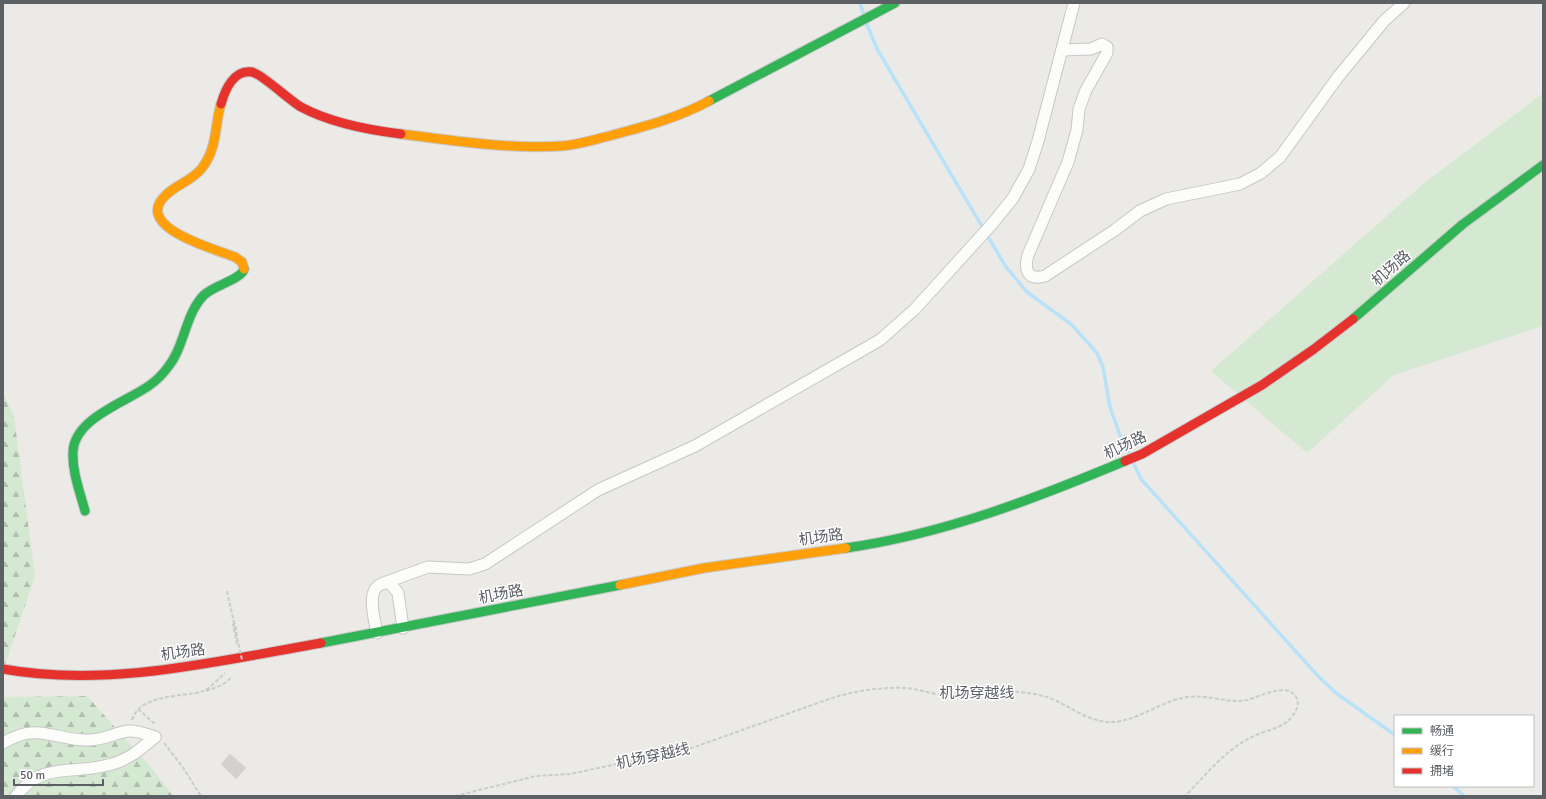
<svg xmlns="http://www.w3.org/2000/svg" width="1546" height="799" viewBox="0 0 1546 799" font-family="Signika,'Noto Sans SC',sans-serif">
<style>
.grass{fill:#d5e8d2}
.forest{fill:url(#forest-firs)}
.lines{fill:none;stroke-linecap:round;stroke-linejoin:round}
.stream{stroke:#b9e2f8;stroke-width:3.5}
.building{fill:#d3d1d0;stroke:#dbd9d6}
.street-casing{stroke:#c7c7c8;stroke-width:13}
.fast-casing{stroke:#c8c8c9;stroke-width:11}
.slow-casing{stroke:#c8c8c9;stroke-width:11}
.jam-casing{stroke:#c8c8c9;stroke-width:11}
.path{stroke:#c8cdca;stroke-width:2;stroke-dasharray:4 2;stroke-linecap:butt}
.street{stroke:#fcfcfb;stroke-width:11}
.fast{stroke:#30b455;stroke-width:9}
.slow{stroke:#ff9f0a;stroke-width:9}
.jam{stroke:#e5322d;stroke-width:9}
.path-bridge{stroke:#c8cdca;stroke-width:2;stroke-dasharray:4 2;stroke-linecap:butt}
.labels{text-anchor:middle;dominant-baseline:central;stroke-width:3;stroke-linejoin:round;paint-order:stroke}
.street-label{font-size:15px;fill:#5c6065;stroke:#fff}
</style>
<defs>
<pattern id="forest-firs" width="22" height="20" patternUnits="userSpaceOnUse"><rect width="22" height="20" fill="#d5e8d2"/><path d="M5 1l3.5 6h-7zM16 11l3.5 6h-7z" fill="#b0bfae"/></pattern>
</defs>
<rect width="100%" height="100%" fill="#eceae7"/>
<polygon class="grass" points="1543,93 1543,326 1394,375 1307,453 1211,371 1423,184"/>
<g class="forest">
<polygon points="3,392 14,417 35,576 3,671"/>
<polygon points="87,696 153,770 173,796 3,796 3,697"/>
</g>
<g class="lines">
<g class="stream">
<polyline points="860,3 864,16"/>
<polyline points="866,22 877,49 1006,267 1027,292 1072,325 1097,353 1103,367 1110,407 1120,435 1130,456"/>
<polyline points="1133,462 1141,479 1317,675 1336,693 1395,735"/>
<polyline points="1453,786 1464,796"/>
</g>
</g>
<polygon class="building" points="230,754 246,768 236,779 221,764"/>
<g class="lines">
<g class="street-casing">
<g id="street">
<path d="M1062,50L1091,49L1102,44L1107,47V53L1086,90L1079,109L1077,130L1068,162L1028,255C1024,269 1027,281 1045,276L1115,230L1140,211L1166,199L1240,184L1261,173L1280,157L1338,77L1384,21L1404,3"/>
<polyline points="384,583 428,567 469,569 485,564 598,490 695,446 880,340 915,309 992,224 1013,198 1029,169 1038,141 1074,3"/>
<path d="M377,633C374,617 363,581 390,583L398,593L403,628"/>
<path d="M3,743C39,721 54,741 89,740C103,740 115,733 128,731C137,730 146,734 155,737"/>
<path d="M16,796C43,761 71,775 108,765C127,761 141,749 155,737"/>
</g>
</g>
<g class="fast-casing">
<g id="fast">
<polyline points="709,101 895,3"/>
<polyline points="1353,319 1463,224 1543,165"/>
<path d="M85,511C80,492 72,472 73,452C74,418 127,402 150,385C157,380 163,374 168,367C185,346 185,314 204,295C213,286 242,279 244,269"/>
<path d="M846,548C944,534 1034,499 1125,461"/>
<polyline points="321,643 620,585"/>
</g>
</g>
<g class="slow-casing">
<g id="slow">
<path d="M221,104C214,127 218,147 202,168C192,181 177,184 166,195C131,227 215,249 235,257L242,262L244,269"/>
<path d="M401,134C454,141 508,149 561,146C578,145 593,140 609,136C643,127 678,118 709,101"/>
<polyline points="620,585 704,568 846,548"/>
</g>
</g>
<g class="jam-casing">
<g id="jam">
<path d="M221,104C225,90 234,69 252,72C262,74 289,100 301,107C331,123 368,130 401,134"/>
<polyline points="1125,461 1142,454 1262,385 1314,349 1353,319"/>
<path d="M3,669C108,688 218,661 321,643"/>
</g>
</g>
<g class="path">
<polyline points="237,636 235,624 233,625 237,644"/>
<polyline points="206,691 222,685 232,677"/>
<polyline points="138,709 156,725"/>
<path d="M132,720C141,693 181,698 203,691C210,689 219,678 225,673"/>
<polyline points="164,743 182,766 201,796"/>
<path d="M455,796L536,776L570,774L689,749L829,699C853,691 879,687 905,688C920,689 934,695 949,696C966,697 981,692 997,692C1011,691 1025,692 1039,695C1065,700 1086,724 1114,722C1139,720 1161,701 1187,697C1207,694 1228,704 1247,700C1259,697 1290,680 1297,699C1300,707 1293,716 1288,721C1277,730 1262,731 1250,738C1224,751 1205,776 1185,796"/>
</g>
<use href="#street" class="street"/>
<use href="#fast" class="fast"/>
<use href="#slow" class="slow"/>
<use href="#jam" class="jam"/>
<polyline class="path-bridge" points="227,591 242,660"/>
</g>
<g class="labels">
<g class="street-label">
<text transform="translate(1391 268) rotate(-41)">机场路</text>
<text transform="translate(1125 445) rotate(-25)">机场路</text>
<text transform="translate(821 537) rotate(-8)">机场路</text>
<text transform="translate(501 594) rotate(-11)">机场路</text>
<text transform="translate(183 652) rotate(-8)">机场路</text>
<text x="977" y="693">机场穿越线</text>
<text transform="translate(653 756) rotate(-12)">机场穿越线</text>
</g>
</g>
<rect width="1546" height="799" fill="none" stroke="#5c6065" stroke-width="8"/>
<rect x="1394" y="715" width="140" height="72" fill="#ffffff" stroke="#bebfc1"/>
<rect x="1402" y="728" width="20" height="6" fill="#30b455" stroke="#bebfc1"/>
<text x="1430" y="735" font-size="12" fill="#5c6065">畅通</text>
<rect x="1402" y="748" width="20" height="6" fill="#ff9f0a" stroke="#bebfc1"/>
<text x="1430" y="755" font-size="12" fill="#5c6065">缓行</text>
<rect x="1402" y="768" width="20" height="6" fill="#e5322d" stroke="#bebfc1"/>
<text x="1430" y="775" font-size="12" fill="#5c6065">拥堵</text>
<path d="M14 779v6h89v-6" fill="none" stroke="#5c6065" stroke-width="2"/>
<text x="20" y="779" font-size="12" fill="#5c6065" stroke="#ffffff" stroke-width="3" paint-order="stroke">50 m</text>
</svg>
